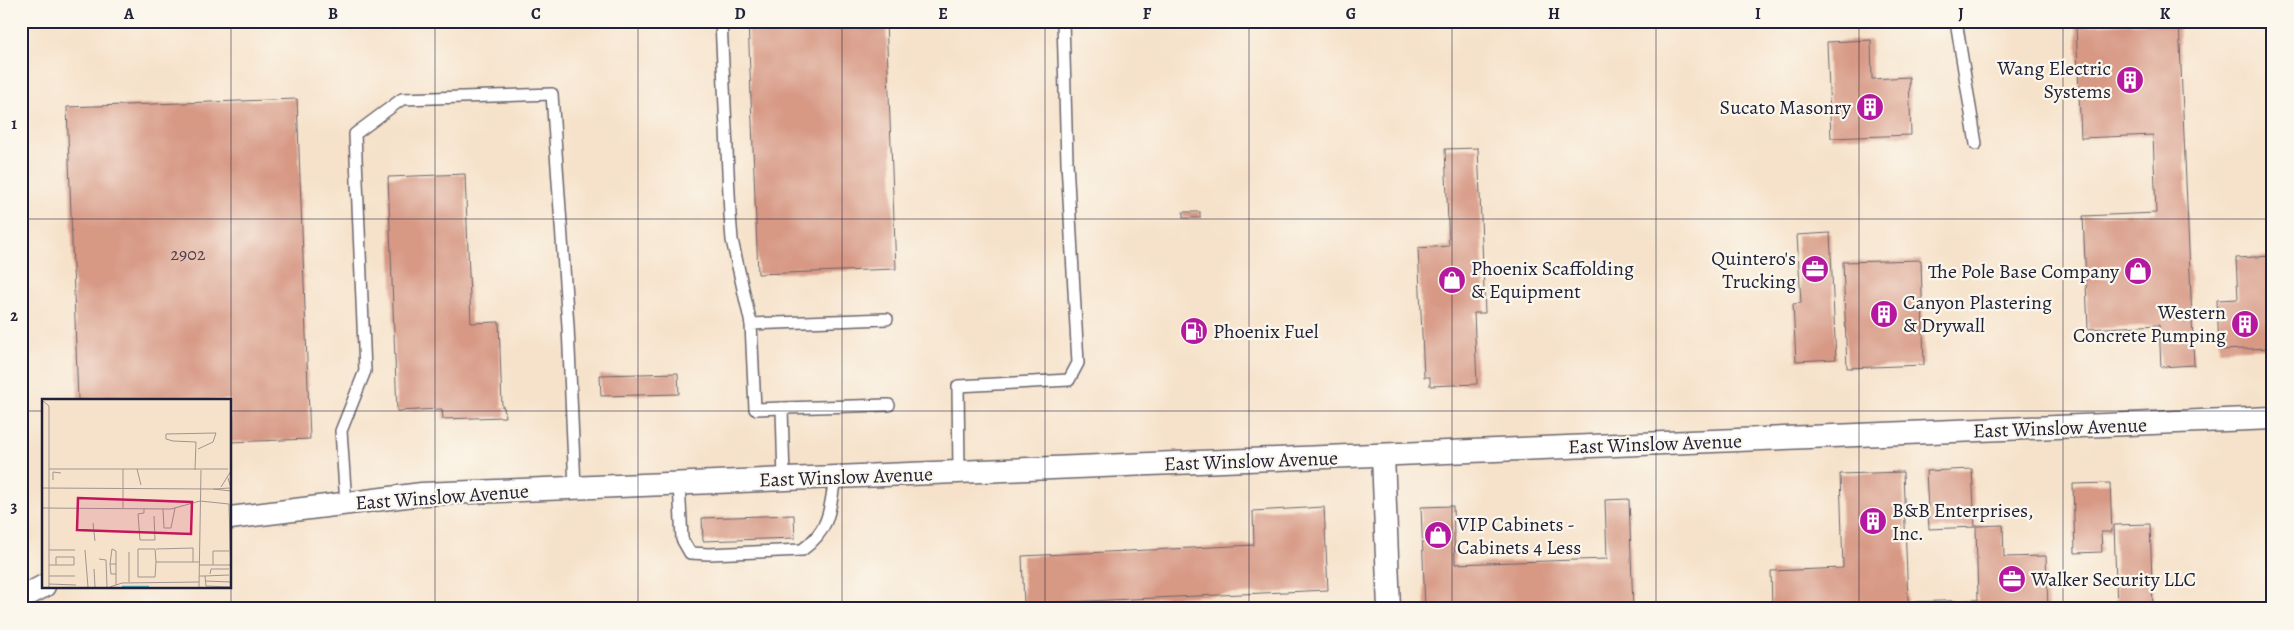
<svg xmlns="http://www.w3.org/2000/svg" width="2294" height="630" viewBox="0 0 2294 630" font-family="Alegreya,serif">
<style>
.building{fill:#d79884}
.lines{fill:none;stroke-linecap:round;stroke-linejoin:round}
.service-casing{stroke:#6c656d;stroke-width:14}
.minor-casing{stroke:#6c656d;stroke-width:25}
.service{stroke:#fff;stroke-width:11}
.minor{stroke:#fff;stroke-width:22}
.grid{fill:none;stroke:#22223b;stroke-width:1;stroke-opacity:0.55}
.labels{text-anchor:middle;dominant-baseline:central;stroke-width:4.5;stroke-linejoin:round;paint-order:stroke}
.number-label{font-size:18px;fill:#4f404d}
.poi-label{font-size:20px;fill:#22223b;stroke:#fbf7ec;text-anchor:start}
.street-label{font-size:20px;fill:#22223b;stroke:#fbf7ec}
.inset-river{fill:none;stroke:#49b2c7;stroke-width:2.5}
.inset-road{fill:none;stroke:#a19591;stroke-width:1}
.view{fill:#c2185b;fill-opacity:0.15;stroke:#c2185b;stroke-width:2.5}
.inset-edge{fill:none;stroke:#22223b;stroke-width:2.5}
.neatline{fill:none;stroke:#22223b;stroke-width:2}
.grid-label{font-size:16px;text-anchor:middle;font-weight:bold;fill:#22223b}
</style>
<rect width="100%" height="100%" fill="#fbf7ec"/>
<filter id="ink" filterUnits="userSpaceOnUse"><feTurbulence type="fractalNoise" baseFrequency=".02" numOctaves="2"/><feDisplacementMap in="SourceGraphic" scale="10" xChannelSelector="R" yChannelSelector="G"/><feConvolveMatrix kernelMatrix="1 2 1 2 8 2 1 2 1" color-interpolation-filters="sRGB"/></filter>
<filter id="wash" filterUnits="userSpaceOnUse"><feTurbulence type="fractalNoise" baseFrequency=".0096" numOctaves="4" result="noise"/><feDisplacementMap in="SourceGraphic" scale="20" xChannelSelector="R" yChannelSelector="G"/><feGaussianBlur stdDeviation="1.12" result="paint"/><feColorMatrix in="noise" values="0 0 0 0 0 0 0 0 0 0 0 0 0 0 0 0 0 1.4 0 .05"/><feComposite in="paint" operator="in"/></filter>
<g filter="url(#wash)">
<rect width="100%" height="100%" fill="#f6e2ca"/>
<g id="blocks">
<g class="building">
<polygon points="748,21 886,21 896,269 758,274"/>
<polygon points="2179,21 2194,365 2161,367 2159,325 2088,329 2083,216 2156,213 2153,135 2081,138 2076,26"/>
<polygon points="1871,40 1872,79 1909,77 1911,135 1831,138 1827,42"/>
<polygon points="297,99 310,439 230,442 230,400 78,400 67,107"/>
<polygon points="1478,148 1485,313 1474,313 1477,384 1430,386 1430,377 1424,377 1418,248 1449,246 1445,149"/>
<polygon points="465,174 471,323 499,322 502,407 504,407 505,417 443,419 442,409 397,411 388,177"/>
<rect x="1183" y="212" width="17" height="6"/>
<polygon points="1830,233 1836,359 1796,361 1793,304 1801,303 1797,235"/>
<polygon points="2273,256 2273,348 2219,350 2217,300 2238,299 2236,258"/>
<polygon points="1921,260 1924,365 1847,368 1843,262"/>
<polygon points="678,373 679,394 601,396 600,375"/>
<polygon points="1972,469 1975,527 1929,529 1926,471"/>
<polygon points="1903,472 1908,602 1978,600 1976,526 2003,525 2004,557 2046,556 2048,609 1772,609 1771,571 1843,568 1840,474"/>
<polygon points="2110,483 2112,532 2101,532 2102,552 2075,553 2073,484"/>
<polygon points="1629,499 1633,609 1425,609 1421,507 1453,506 1455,564 1607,559 1605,500"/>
<polygon points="1324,507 1328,590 1024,604 1022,556 1254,545 1253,511"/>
<polygon points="794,515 795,538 703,541 702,518"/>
<polygon points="2150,524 2153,609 2117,609 2114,525"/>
</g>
</g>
</g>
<g filter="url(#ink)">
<use href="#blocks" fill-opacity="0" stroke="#6c656d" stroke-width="1"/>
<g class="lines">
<g class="service-casing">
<g id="service">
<polyline points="721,21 730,215 732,240 751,324"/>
<polyline points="1956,21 1976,144"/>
<polyline points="782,408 755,409 751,324 887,319"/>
<polyline points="959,472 958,386 1069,380 1078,363 1067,162 1063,21"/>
<polyline points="784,480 782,408 889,405"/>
<path d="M679,484L682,539L690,553L709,554L802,550C830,530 830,509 835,477"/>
<polyline points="346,504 341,431 365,371 355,134 402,99 552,94 568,326 575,488"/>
</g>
</g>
<g class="minor-casing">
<g id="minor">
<polyline points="1383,455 1389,609"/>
<polyline points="230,518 422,494 2273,418"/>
<polyline points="21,598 44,586"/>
</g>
</g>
<use href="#service" class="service"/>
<use href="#minor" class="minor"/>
</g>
</g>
<path class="grid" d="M231,21V609M435,21V609M638,21V609M842,21V609M1045,21V609M1249,21V609M1452,21V609M1656,21V609M1859,21V609M2063,21V609M21,219H2273M21,411H44M230,411H2273"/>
<defs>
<g id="building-disc" transform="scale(1.4375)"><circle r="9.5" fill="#b5179e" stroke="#fbf7ec"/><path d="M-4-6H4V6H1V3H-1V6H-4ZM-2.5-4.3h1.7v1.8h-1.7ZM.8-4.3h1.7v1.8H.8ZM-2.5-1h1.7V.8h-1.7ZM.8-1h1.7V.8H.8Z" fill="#fff"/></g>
<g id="office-disc" transform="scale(1.4375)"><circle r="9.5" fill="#b5179e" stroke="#fbf7ec"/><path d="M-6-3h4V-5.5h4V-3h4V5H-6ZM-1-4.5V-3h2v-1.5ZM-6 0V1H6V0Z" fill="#fff"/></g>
<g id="shop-disc" transform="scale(1.4375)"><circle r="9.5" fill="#b5179e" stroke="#fbf7ec"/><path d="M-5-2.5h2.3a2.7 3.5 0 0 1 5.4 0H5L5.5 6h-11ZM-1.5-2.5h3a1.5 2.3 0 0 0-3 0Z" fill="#fff"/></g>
<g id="fuel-disc" transform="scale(1.4375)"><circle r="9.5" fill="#b5179e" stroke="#fbf7ec"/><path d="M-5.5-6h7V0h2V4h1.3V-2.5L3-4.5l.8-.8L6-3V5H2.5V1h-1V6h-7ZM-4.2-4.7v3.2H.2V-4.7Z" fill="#fff"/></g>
</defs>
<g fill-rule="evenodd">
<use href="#building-disc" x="2130" y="80"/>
<use href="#building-disc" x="1870" y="107"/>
<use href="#office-disc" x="1815" y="269"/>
<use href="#shop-disc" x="2138" y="271"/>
<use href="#shop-disc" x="1452" y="280"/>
<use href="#building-disc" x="1884" y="314"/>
<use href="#building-disc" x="2245" y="324"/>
<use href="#fuel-disc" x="1194" y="331"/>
<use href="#building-disc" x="1873" y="521"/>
<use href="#shop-disc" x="1438" y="535"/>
<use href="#office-disc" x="2012" y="579"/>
</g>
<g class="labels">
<g class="number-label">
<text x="188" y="254">2902</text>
</g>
<g class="poi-label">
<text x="2111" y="68" text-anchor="end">Wang Electric<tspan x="2111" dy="23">Systems</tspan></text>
<text x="1851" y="107" text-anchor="end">Sucato Masonry</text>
<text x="1796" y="258" text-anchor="end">Quintero's<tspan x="1796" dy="23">Trucking</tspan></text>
<text x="1471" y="268">Phoenix Scaffolding<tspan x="1471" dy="23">&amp; Equipment</tspan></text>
<text x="2119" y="271" text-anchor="end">The Pole Base Company</text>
<text x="1903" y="302">Canyon Plastering<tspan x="1903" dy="23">&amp; Drywall</tspan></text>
<text x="2226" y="312" text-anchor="end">Western<tspan x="2226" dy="23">Concrete Pumping</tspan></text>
<text x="1213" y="331">Phoenix Fuel</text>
<text x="1892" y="510">B&amp;B Enterprises,<tspan x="1892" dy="23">Inc.</tspan></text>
<text x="1457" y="524">VIP Cabinets -<tspan x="1457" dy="23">Cabinets 4 Less</tspan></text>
<text x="2031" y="579">Walker Security LLC</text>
</g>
<g class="street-label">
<text transform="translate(2060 428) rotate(-2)">East Winslow Avenue</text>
<text transform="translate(1655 444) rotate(-2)">East Winslow Avenue</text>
<text transform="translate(1251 461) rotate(-2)">East Winslow Avenue</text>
<text transform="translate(846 477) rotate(-2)">East Winslow Avenue</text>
<text transform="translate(442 497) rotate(-4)">East Winslow Avenue</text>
</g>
</g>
<g transform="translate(42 399)">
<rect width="189" height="189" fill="#f6e2ca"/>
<path class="inset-river" d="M80,188H107"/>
<path class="inset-road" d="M1,2L7,7V90M7,70H186M81,70V110M95,70L99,86M153,71L154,43L131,42L124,40V35L174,34L171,43L156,50M11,81V73L19,74M179,88L189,72M0,89L171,90L189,89L186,79M7,90V188M171,90L189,92M0,109L129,110L158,102L187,105L189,178M102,110V114L96,115L98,141H113L112,117M121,110L122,129H129L133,109M51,124L53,142M114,150L151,149V163M7,151H33M43,151L46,188M87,153V183M57,160L64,161L65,188M68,165L70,150L74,152V165M7,166H32V158H14V166M157,166H188M171,166V152H187M52,170L53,188M74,175H69L68,165H74V186M168,175L169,170H187M7,177H33M157,177H163L164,187L189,188M163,177L187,176M113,178H96V150H113L114,163M113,178L114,163H157M163,182L189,183M7,185L34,186M68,188L80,184L157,183M157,188L159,71"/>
<path class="view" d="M36,99L150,103L149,135L35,131Z"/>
<rect width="189" height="189" class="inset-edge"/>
</g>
<rect width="2294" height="630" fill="none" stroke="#fbf7ec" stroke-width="55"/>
<rect x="28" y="28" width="2238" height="574" class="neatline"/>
<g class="grid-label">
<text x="129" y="19">A</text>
<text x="333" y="19">B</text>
<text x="536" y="19">C</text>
<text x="740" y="19">D</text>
<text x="943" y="19">E</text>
<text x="1147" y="19">F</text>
<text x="1351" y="19">G</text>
<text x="1554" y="19">H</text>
<text x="1758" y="19">I</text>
<text x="1961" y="19">J</text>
<text x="2165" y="19">K</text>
<text x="14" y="129">1</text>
<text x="14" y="321">2</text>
<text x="14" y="512">3</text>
</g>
</svg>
